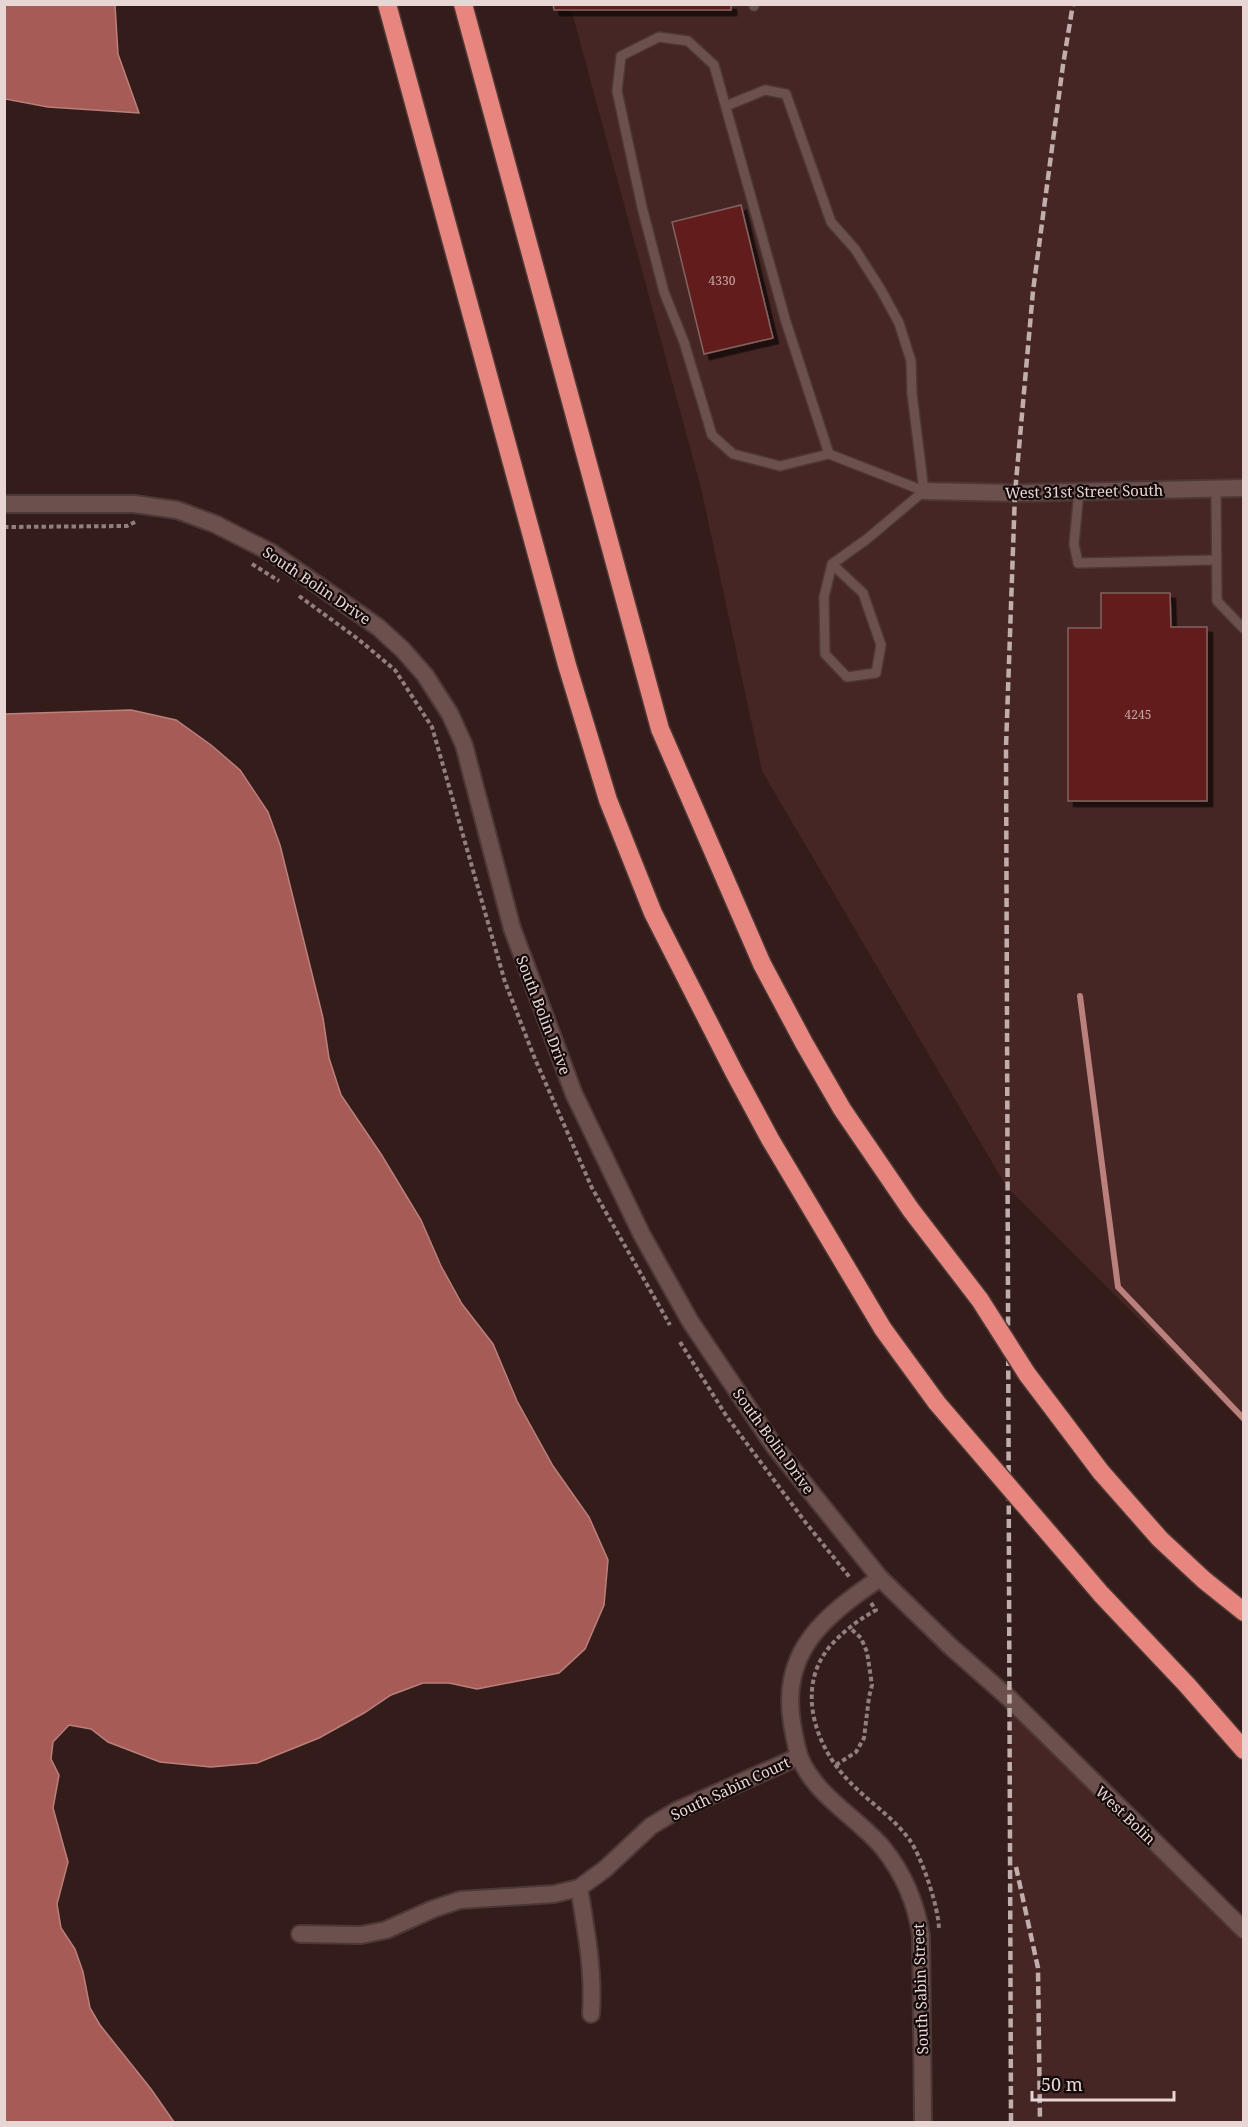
<svg xmlns="http://www.w3.org/2000/svg" width="1248" height="2127" viewBox="0 0 1248 2127" font-family="'Noto Serif',serif">
<style>
.built{fill:#452624}
.water{fill:#a65b56;stroke:#ba807c;stroke-width:1.5}
.lines{fill:none;stroke-linecap:round;stroke-linejoin:round}
.stream{stroke:#ba807c;stroke-width:6}
.building{fill:#631f1d;stroke:#806360;stroke-width:1.5;filter:url(#shadow)}
.service-casing{stroke:#4c3837;stroke-width:12}
.minor-casing{stroke:#4c3837;stroke-width:20}
.motorway-casing{stroke:#4c3837;stroke-width:21}
.path{stroke:#927e7c;stroke-width:4;stroke-dasharray:4.5 3;stroke-linecap:butt}
.service{stroke:#6c504d;stroke-width:9}
.minor{stroke:#6c504d;stroke-width:16}
.motorway{stroke:#e6867e;stroke-width:18}
.rail{stroke:#c0aeac;stroke-width:4.5;stroke-dasharray:9 4.5;stroke-linecap:butt}
.motorway-bridge-casing{stroke:#4c3837;stroke-width:21;stroke-linecap:butt}
.motorway-bridge{stroke:#e6867e;stroke-width:18}
.labels{text-anchor:middle;dominant-baseline:central;stroke-width:4.5;stroke-linejoin:round;paint-order:stroke}
.number-label{font-size:12px;fill:#c6a8a6}
.street-label{font-size:15px;fill:#e7d6d4;stroke:#140a09}
</style>
<defs>
<filter id="shadow"><feDropShadow dx="5.5" dy="5.5" stdDeviation="0" flood-color="#0009"/></filter>
</defs>
<rect width="100%" height="100%" fill="#341c1a"/>
<g class="built">
<polygon points="570,5 1243,5 1243,1423 1006,1186 762,771 701,488"/>
<polygon points="1009,1683 1243,1941 1243,2122 1011,2122"/>
</g>
<g class="water">
<polygon points="4,5 115,5 118,54 139,113 48,107 5,99"/>
<polygon points="131,710 176,720 211,745 240,770 268,812 280,845 323,1018 329,1058 341,1095 381,1154 421,1220 441,1266 462,1304 493,1344 517,1401 553,1466 589,1517 608,1560 604,1605 585,1649 559,1673 477,1689 449,1683 423,1683 391,1695 364,1713 319,1738 257,1763 211,1767 160,1762 108,1742 91,1729 69,1725 53,1742 51,1759 59,1775 53,1808 68,1862 57,1904 61,1928 75,1949 83,1972 90,2008 100,2025 151,2089 174,2122 5,2122 5,714"/>
</g>
<g class="lines">
<polyline class="stream" points="1080,996 1118,1287 1244,1419"/>
</g>
<g class="building">
<polygon points="553,4 731,4 731,10 554,10"/>
<polygon points="741,205 773,338 704,354 672,222"/>
<polygon points="1101,593 1170,593 1171,627 1207,627 1207,801 1068,801 1068,628 1101,628"/>
</g>
<g class="lines">
<g class="service-casing">
<g id="service">
<polyline points="754,6 754,4"/>
<polyline points="726,106 765,90 786,94 831,222 855,249 881,290 899,323 911,361 912,394 924,491"/>
<polyline points="829,454 780,466 733,454 712,435 684,342 664,292 642,207 617,91 621,56 659,37 688,41 714,65 786,322 829,454 924,491"/>
<polyline points="1216,488 1217,601 1244,629"/>
<polyline points="1079,491 1074,544 1078,563 1216,560"/>
<polyline points="832,564 863,593 881,645 876,673 847,677 825,654 824,597 832,564 867,539 924,491"/>
</g>
</g>
<g class="minor-casing">
<g id="minor">
<polyline points="924,491 1015,493 1244,488"/>
<polyline points="4,504 134,504 177,510 215,524 272,553 378,627 403,650 425,675 450,714 464,745 512,928 574,1094 642,1235 690,1321 774,1446 880,1578 951,1647 1010,1699 1244,1930"/>
<path d="M880,1578C826,1615 780,1650 792,1723C797,1751 798,1762 817,1785C836,1808 864,1825 883,1848C903,1873 916,1903 921,1935L923,2122"/>
<path d="M579,1888C586,1930 594,1971 591,2014"/>
<polyline points="300,1934 361,1935 386,1930 433,1909 460,1900 554,1894 579,1888 605,1869 651,1826 676,1811 798,1757"/>
</g>
</g>
<g class="motorway-casing">
<g id="motorway">
<polyline points="387,4 567,665 608,800 653,913 734,1072 770,1139 883,1329 937,1403"/>
<polyline points="463,4 660,729 762,964 804,1043 842,1109 911,1210 980,1300"/>
<polyline points="1101,1472 1160,1539 1204,1580 1244,1612"/>
<polyline points="1101,1594 1187,1685 1244,1750"/>
</g>
</g>
<g class="path">
<polyline points="4,527 127,526 135,522"/>
<polyline points="252,564 279,581"/>
<polyline points="299,596 358,639 395,670 432,727 505,982 535,1059 592,1188 670,1325"/>
<polyline points="680,1342 727,1417 806,1523 851,1579"/>
<path d="M871,1603L876,1610C860,1619 846,1629 833,1643C795,1683 813,1743 847,1779C867,1801 891,1815 909,1839C922,1857 939,1908 939,1930"/>
<polyline points="836,1765 856,1752 864,1738 869,1697 872,1685 867,1652 861,1638 850,1628"/>
</g>
<use href="#service" class="service"/>
<use href="#minor" class="minor"/>
<use href="#motorway" class="motorway"/>
<g class="rail">
<polyline points="1016,1867 1038,1968 1040,2122"/>
<polyline points="1011,2122 1006,747 1015,493 1033,291 1063,65 1073,4"/>
</g>
<g class="motorway-bridge-casing">
<g id="motorway-bridge">
<polyline points="980,1300 1027,1374 1101,1472"/>
<polyline points="937,1403 1101,1594"/>
</g>
</g>
<use href="#motorway-bridge" class="motorway-bridge"/>
</g>
<g class="labels">
<g class="number-label">
<text x="722" y="280">4330</text>
<text x="1138" y="714">4245</text>
</g>
<g class="street-label">
<text transform="translate(1084 491) rotate(-1)">West 31st Street South</text>
<text transform="translate(317 585) rotate(34)">South Bolin Drive</text>
<text transform="translate(544 1015) rotate(69)">South Bolin Drive</text>
<text transform="translate(774 1441) rotate(54)">South Bolin Drive</text>
<text transform="translate(730 1788) rotate(-25)">South Sabin Court</text>
<text transform="translate(1126 1815) rotate(44)">West Bolin</text>
<text transform="translate(920 1989) rotate(-92)">South Sabin Street</text>
</g>
</g>
<rect width="1248" height="2127" fill="none" stroke="#e7d6d4" stroke-width="12"/>
<path d="M1032 2091v9h142v-9" fill="none" stroke="#e7d6d4" stroke-width="3"/>
<text x="1041" y="2091" font-size="18" fill="#e7d6d4" stroke="#140a09" stroke-width="4.5" paint-order="stroke">50 m</text>
</svg>
